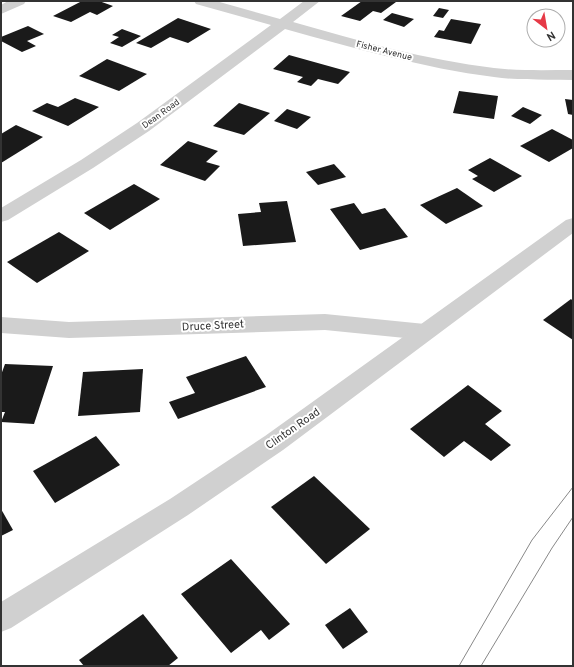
<svg xmlns="http://www.w3.org/2000/svg" width="574" height="667" viewBox="0 0 574 667" font-family="Overpass,sans-serif">
<style>
.building{fill:#1a1a1a}
.lines{fill:none;stroke-linecap:round;stroke-linejoin:round}
.minor{fill:#d0d0d0;fill-rule:evenodd}
.tertiary{fill:#d0d0d0;fill-rule:evenodd}
.tram{stroke:#888;stroke-width:1}
.labels{text-anchor:middle;dominant-baseline:central;stroke-width:4;stroke-linejoin:round;paint-order:stroke}
.far-street-label{font-size:9px;fill:#333;stroke:#fff}
.street-label{font-size:11px;fill:#333;stroke:#fff}
</style>
<rect width="100%" height="100%" fill="#fff"/>
<g class="building">
<polygon points="82,1 99,1 113,6 97,15 90,12 71,22 53,16"/>
<polygon points="362,1 393,1 396,2 381,13 373,11 360,21 341,16"/>
<polygon points="439,8 449,10 443,18 433,16"/>
<polygon points="392,13 414,19 404,27 383,20"/>
<polygon points="178,18 211,29 188,43 170,37 151,48 136,43"/>
<polygon points="451,19 481,24 471,44 434,37 439,30 444,31"/>
<polygon points="28,26 44,34 27,41 36,46 22,52 1,41 1,37"/>
<polygon points="122,29 141,36 122,47 110,43 119,37 112,35"/>
<polygon points="289,55 350,72 338,84 318,79 311,86 297,82 303,77 273,69"/>
<polygon points="107,59 147,74 119,91 79,76"/>
<polygon points="459,91 498,96 494,119 453,113"/>
<polygon points="75,98 99,107 68,126 32,111 47,103 58,107"/>
<polygon points="565,99 573,100 573,115 568,114"/>
<polygon points="239,103 270,113 244,135 213,126"/>
<polygon points="523,107 542,115 530,124 511,116"/>
<polygon points="287,109 311,117 297,129 274,121"/>
<polygon points="16,125 43,137 1,163 1,134"/>
<polygon points="552,129 573,140 573,148 549,162 520,146"/>
<polygon points="188,141 218,151 206,162 220,166 205,181 160,165"/>
<polygon points="490,158 522,176 494,192 472,179 478,176 468,170"/>
<polygon points="334,164 346,177 318,185 306,172"/>
<polygon points="134,184 160,199 110,230 84,213"/>
<polygon points="457,188 483,206 446,224 420,205"/>
<polygon points="287,201 296,242 243,246 238,214 261,212 259,203"/>
<polygon points="354,203 362,214 385,208 408,237 360,250 330,209"/>
<polygon points="59,232 89,251 37,283 7,262"/>
<polygon points="571,299 573,301 573,340 543,320"/>
<polygon points="246,356 266,387 178,419 169,402 195,393 186,377"/>
<polygon points="5,364 53,366 34,424 1,422 5,412 1,412 1,375"/>
<polygon points="143,369 140,412 78,416 83,372"/>
<polygon points="468,385 502,411 485,424 511,445 491,461 464,441 444,457 410,429"/>
<polygon points="96,436 120,465 55,503 33,471"/>
<polygon points="314,476 370,529 326,564 271,507"/>
<polygon points="1,509 13,530 1,536"/>
<polygon points="231,559 290,624 269,640 261,630 231,653 181,594"/>
<polygon points="350,608 368,632 343,649 325,625"/>
<polygon points="143,614 178,658 168,666 84,666 79,660"/>
</g>
<g class="lines">
<polygon class="minor" points="325,314 425,324 433,327 436,332 433,337 425,340 325,330 69,338 1,333 1,317 69,322"/>
<g class="tertiary">
<polygon points="8,1 26,1 24,4 1,14 1,5"/>
<path d="M194,1H216L280,19L304,1H320L293,22C359,41 426,60 494,68C520,71 547,70 573,70V80C547,79 520,81 494,77C423,68 354,48 285,29L149,131L93,168L8,220L1,222V208L81,160L137,123L271,25L196,4Z"/>
<polygon points="573,218 573,233 283,450 188,515 11,628 1,632 1,602 170,499 265,436 566,220"/>
</g>
<g class="tram">
<polyline points="459,666 532,540 573,487"/>
<polyline points="481,666 552,548 573,517"/>
</g>
</g>
<g class="labels">
<g class="far-street-label">
<text transform="translate(384 51) rotate(14)">Fisher Avenue</text>
<text transform="translate(161 114) rotate(-36)">Dean Road</text>
</g>
<g class="street-label">
<text transform="translate(213 326) rotate(-3)">Druce Street</text>
<text transform="translate(293 429) rotate(-35)">Clinton Road</text>
</g>
</g>
<rect width="574" height="667" fill="none" stroke="#333333" stroke-width="4"/>
<g transform="translate(546 28) rotate(149)"><circle r="19" fill="#ffffff" stroke="#adadad"/>
<path d="M0-3L7 15L0 10L-7 15Z" fill="#e63946"/>
<text y="-6" font-size="11" font-weight="bold" text-anchor="middle" fill="#333333">N</text>
</g>
</svg>
